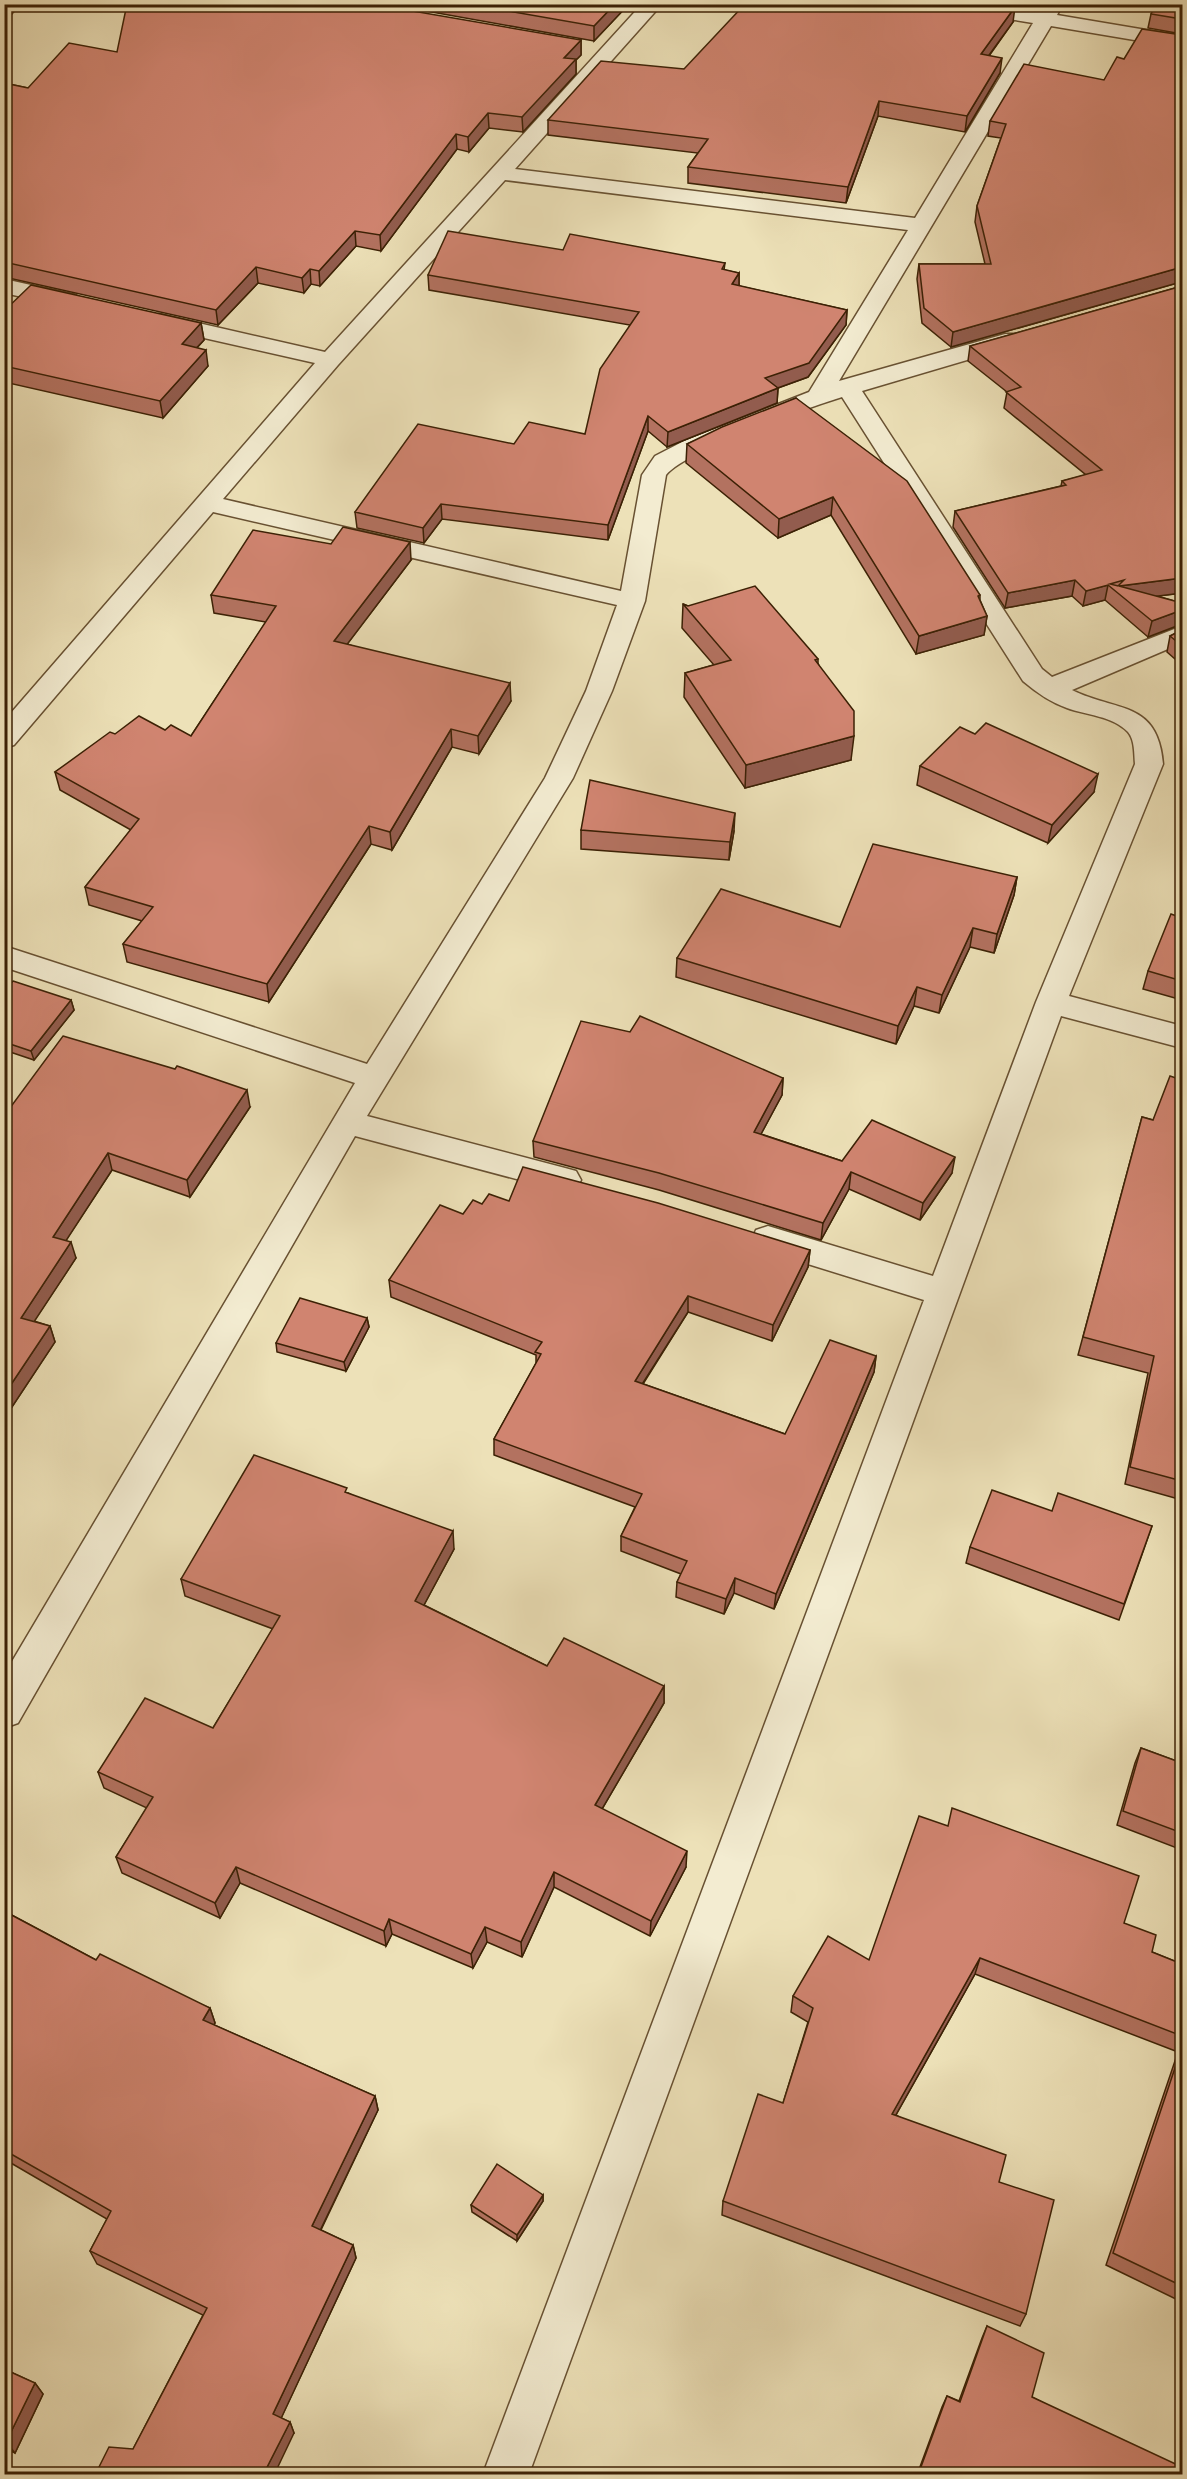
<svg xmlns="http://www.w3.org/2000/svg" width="1187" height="2479" viewBox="0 0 1187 2479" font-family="'IM FELL English',serif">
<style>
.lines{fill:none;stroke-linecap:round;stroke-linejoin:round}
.street-casing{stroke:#685132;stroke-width:3}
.street{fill:#f3ecd1;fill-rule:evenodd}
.wall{fill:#b37260;stroke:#3c2105;stroke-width:1.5}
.shaded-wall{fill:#925c4e;stroke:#3c2105;stroke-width:1.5}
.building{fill:#d08470;stroke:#3c2105;stroke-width:1.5;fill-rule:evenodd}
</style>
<rect width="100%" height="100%" fill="#ede1b8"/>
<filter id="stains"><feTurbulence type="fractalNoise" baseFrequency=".00333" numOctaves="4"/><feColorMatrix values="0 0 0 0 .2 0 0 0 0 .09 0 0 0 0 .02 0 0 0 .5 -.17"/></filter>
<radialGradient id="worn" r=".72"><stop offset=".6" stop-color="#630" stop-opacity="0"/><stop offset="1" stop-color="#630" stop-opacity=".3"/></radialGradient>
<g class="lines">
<g class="street-casing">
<g id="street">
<polygon points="4,4 20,4 11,14 4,16"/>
<path d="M642,4H662L515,169L915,218L1033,23L955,10L946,4H992L1039,12L1044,4H1063L1057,15L1182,36V48L1051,26L839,381L1005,334H1021L1024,339L1021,344L862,391L1042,669L1052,677L1182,626V643L1072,690C1116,712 1158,700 1163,764L1069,996L1182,1026V1048L1061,1016L529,2474H483L924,1300L756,1248L752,1239L756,1230L768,1226L933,1276L1036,1002L1135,764C1134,754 1135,740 1128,732C1113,716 1086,715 1067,708C1050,702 1036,692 1023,681L842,397C810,407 683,452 666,475L645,601L612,691L573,778L367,1116L565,1168L576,1171L581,1180L576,1189L565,1192L355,1136L18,1723L4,1728V1675L355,1083L4,967V946L367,1064L545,778L586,691L617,605L213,512L14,745L4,748V721L315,363L151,326L148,321L151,316L159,314L325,352ZM505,180L908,230L809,392L684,441L655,456L642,475L621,591L223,499L338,365Z"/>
<polygon points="4,279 76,295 79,300 76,305 68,307 4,293"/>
</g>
</g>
<use href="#street" class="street"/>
</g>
<g class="wall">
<polygon points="387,4 629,4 594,41"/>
<polygon points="1008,4 1026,4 1024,7"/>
<polygon points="1182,4 1182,34 1148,28 1151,14"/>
<polygon points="1013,22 989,56 1000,73 965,132 878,116 846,203 688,183 688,167 698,153 548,135 548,120 684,69"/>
<polygon points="1182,35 1182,283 1181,282 951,347 922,323 917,279 919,264 985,264 975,222 977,206 1001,138 988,136 990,121 1104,80 1124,59"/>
<polygon points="581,40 581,55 576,60 576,74 523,132 489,128 469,152 457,149 381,251 356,246 320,286 311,284 304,293 258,283 218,325 4,277 4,83 28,88 117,52"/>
<polygon points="563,250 725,263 724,270 739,273 739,286 847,310 846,325 808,377 778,388 777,403 667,447 648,431 608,540 442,519 424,543 357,528 355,512 585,434 630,325 429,290 428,275"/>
<polygon points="1182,286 1182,593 1157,596 1182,603 1182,624 1148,637 1105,600 1083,606 1072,596 1005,608 953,527 955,511 1061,486 1062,481 1086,475 1004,408 1007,392 968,361 970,346"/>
<polygon points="4,311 201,323 204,340 197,348 208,366 163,418 4,382"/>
<polygon points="796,398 980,595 980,600 987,616 984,635 916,654 831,515 778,538 686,463 687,444"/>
<polygon points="411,560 347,644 511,701 479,754 452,747 392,850 371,844 269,1002 127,962 123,944 142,921 89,905 85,887 131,830 60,790 55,772 115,734 165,730 191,736 266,622 214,613 211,595"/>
<polygon points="683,604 818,659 818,663 851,760 745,788 684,697 685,673 714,665 682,628"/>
<polygon points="1182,630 1182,665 1167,652 1170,636"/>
<polygon points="920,766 1094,792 1048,843 917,785"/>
<polygon points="581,830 734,831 729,860 581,849"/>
<polygon points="1017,877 1014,895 994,953 970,947 939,1013 914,1006 896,1044 676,977 677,958 840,927"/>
<polygon points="1182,918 1182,1000 1143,989 1148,971"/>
<polygon points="4,991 71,1000 74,1010 34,1060 4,1050"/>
<polygon points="783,1078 782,1095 761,1134 842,1161 952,1173 920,1220 849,1189 821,1240 659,1190 534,1157 533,1141"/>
<polygon points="1182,1080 1182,1500 1125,1484 1148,1373 1078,1355 1142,1117 1153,1120"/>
<polygon points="250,1107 190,1197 112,1170 66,1240 76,1258 34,1321 50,1326 55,1342 4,1419 4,1116"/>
<polygon points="509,1201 810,1250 808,1267 772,1341 688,1312 643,1384 785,1434 876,1356 874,1372 774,1609 734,1593 724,1614 676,1597 677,1582 681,1574 621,1551 621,1536 635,1507 494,1455 494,1439 536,1363 536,1355 391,1297 389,1280 463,1214 482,1204"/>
<polygon points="367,1318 369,1327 346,1371 277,1352 276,1343"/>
<polygon points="348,1493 454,1549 424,1605 547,1666 664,1686 664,1703 602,1809 686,1867 650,1936 554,1887 522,1957 487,1942 473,1968 392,1934 386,1946 240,1883 220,1918 122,1873 116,1857 147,1808 104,1788 98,1772 213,1728 273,1629 185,1596 181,1579"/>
<polygon points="1052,1511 1152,1526 1119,1620 966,1563 970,1547"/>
<polygon points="1141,1748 1182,1763 1182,1850 1117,1825 1135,1763"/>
<polygon points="4,1911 96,1960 210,2008 215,2023 214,2025 375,2096 378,2110 321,2230 353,2245 356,2258 281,2418 290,2422 294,2433 133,2449 203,2315 97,2264 90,2251 107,2219 4,2159"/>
<polygon points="1124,1923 1152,1952 1182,1964 1182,2302 1106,2265 1178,2052 975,1974 896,2115 999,2182 1026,2314 1020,2326 722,2215 723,2201 783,2103 808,2022 791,2012 793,1996 869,1960"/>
<polygon points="543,2195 543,2201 517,2241 472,2212 471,2205"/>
<polygon points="987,2326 1032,2397 1182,2475 917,2475 942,2407 947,2396 959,2401 982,2338"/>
<polygon points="4,2369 35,2383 43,2394 15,2453 4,2448"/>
</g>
<g class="shaded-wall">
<polygon points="615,4 629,4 594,41 594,26"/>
<polygon points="1015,7 1013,22 979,69 981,54"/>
<polygon points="581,40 581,55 576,60 576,74 523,132 522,117 564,58"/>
<polygon points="1002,58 1000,73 965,132 967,116"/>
<polygon points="879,101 878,116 846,203 848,187"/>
<polygon points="488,113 489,128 469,152 468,137"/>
<polygon points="456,134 457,149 381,251 380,235"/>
<polygon points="355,231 356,246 320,286 319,271"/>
<polygon points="256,267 258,283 218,325 216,310"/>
<polygon points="1182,267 1181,282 951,347 953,332"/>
<polygon points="310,269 311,284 304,293 302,278"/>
<polygon points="739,273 739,288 732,284"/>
<polygon points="847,310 846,325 808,377 764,393 765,378"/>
<polygon points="201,323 204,340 184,361 182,344"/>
<polygon points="206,350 208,366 163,418 160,401"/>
<polygon points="778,388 777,403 667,447 668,432"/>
<polygon points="648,416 648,431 608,540 608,525"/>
<polygon points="833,497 831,515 778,538 779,519"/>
<polygon points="441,504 442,519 424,543 423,528"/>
<polygon points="410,542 411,560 336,659 334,641"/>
<polygon points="1182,578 1182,593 1127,600 1119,586"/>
<polygon points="1075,580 1072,596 1005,608 1008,593"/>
<polygon points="1108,585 1105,600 1083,606 1086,591"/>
<polygon points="1182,610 1182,624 1148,637 1152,621"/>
<polygon points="987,616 984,635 916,654 919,636"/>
<polygon points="510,683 511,701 479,754 478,736"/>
<polygon points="451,729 452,747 392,850 390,832"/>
<polygon points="854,736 851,760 745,788 746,765"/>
<polygon points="1098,774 1094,792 1048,843 1052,825"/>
<polygon points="735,813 734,831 729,860 730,842"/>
<polygon points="369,826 371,844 269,1002 267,984"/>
<polygon points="1017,877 1014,895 994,953 997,934"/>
<polygon points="973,928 970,947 939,1013 942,995"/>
<polygon points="917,987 914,1006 896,1044 898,1026"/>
<polygon points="71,1000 74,1010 34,1060 31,1051"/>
<polygon points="783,1078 782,1095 753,1149 754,1132"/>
<polygon points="247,1090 250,1107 190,1197 187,1180"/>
<polygon points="108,1153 112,1170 58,1253 53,1237"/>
<polygon points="955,1157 952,1173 920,1220 923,1203"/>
<polygon points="851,1172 849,1189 821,1240 823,1223"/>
<polygon points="71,1242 76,1258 26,1334 21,1318"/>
<polygon points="810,1250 808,1267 772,1341 773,1325"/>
<polygon points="688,1296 688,1312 634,1397 635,1381"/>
<polygon points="367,1318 369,1327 346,1371 344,1362"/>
<polygon points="50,1326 55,1342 4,1419 4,1395"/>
<polygon points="876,1356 874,1372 774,1609 776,1594"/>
<polygon points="453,1531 454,1549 417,1618 415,1601"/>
<polygon points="735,1578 734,1593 724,1614 726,1599"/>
<polygon points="664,1686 664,1703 595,1821 595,1805"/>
<polygon points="687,1851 686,1867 650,1936 651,1921"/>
<polygon points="236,1867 240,1883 220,1918 215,1903"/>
<polygon points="554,1872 554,1887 522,1957 521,1942"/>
<polygon points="389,1919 392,1934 386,1946 384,1931"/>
<polygon points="485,1927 487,1942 473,1968 471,1954"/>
<polygon points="980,1958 975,1974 888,2129 892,2114"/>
<polygon points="210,2008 215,2023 208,2035 203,2020"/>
<polygon points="375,2096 378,2110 316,2239 312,2226"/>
<polygon points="543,2195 543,2201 517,2241 517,2235"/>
<polygon points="353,2245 356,2258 278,2425 273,2414"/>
<polygon points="35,2383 43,2394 15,2453 6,2442"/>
<polygon points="290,2422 294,2433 274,2475 263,2475"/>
</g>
<g class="building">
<polygon points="127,4 372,4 581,40 564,58 576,59 522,117 488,113 468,137 456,134 380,235 355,231 319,271 310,269 302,278 256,267 216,310 4,262 4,83 28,88 69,43 117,52"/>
<polygon points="468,4 615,4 594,26"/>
<polygon points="745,4 1000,4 1015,7 981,54 1002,58 967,116 879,101 848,187 688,167 708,139 548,120 601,61 684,69"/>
<polygon points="1156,4 1182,4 1182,19 1151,14"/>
<polygon points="1142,29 1182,35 1182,267 953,332 924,308 919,264 991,264 977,206 1006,124 990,121 1024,64 1104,80 1117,57 1124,59"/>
<polygon points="448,231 563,250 570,234 725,263 722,269 739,273 732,284 847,310 809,363 765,378 778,388 668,432 648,416 608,525 441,504 423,528 355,512 418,424 514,444 529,422 585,434 600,369 639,312 428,275"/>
<polygon points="31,285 201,323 182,344 206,350 160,401 4,366 4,311"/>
<path d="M1182,286V578L1119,586L1182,603V610L1152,621L1108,585L1086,591L1075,580L1008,593L955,511L1066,485L1062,481L1102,470L1006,392L1021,387L970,346ZM1124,580L1118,586L1110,584Z"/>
<polygon points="796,398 907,481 980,595 978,596 987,616 919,636 833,497 779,519 687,444 722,427"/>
<polygon points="343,527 410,542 334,641 510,683 478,736 451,729 390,832 369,826 267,984 123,944 153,907 85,887 139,819 55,772 110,732 115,734 139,716 165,730 171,725 191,736 276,606 211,595 253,530 331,544"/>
<polygon points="755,586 818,659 815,660 854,711 854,736 746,765 685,673 731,660 683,604 688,606"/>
<polygon points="1182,630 1182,646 1170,636"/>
<polygon points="986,723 1098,774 1052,825 920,766 960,727 975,734"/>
<polygon points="590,780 735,813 730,842 581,830"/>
<polygon points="873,844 1017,877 997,934 973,928 942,995 917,987 898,1026 677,958 721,889 840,927"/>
<polygon points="1171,914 1182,918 1182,981 1148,971"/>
<polygon points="13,981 71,1000 31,1051 4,1042 4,991"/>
<polygon points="640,1016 783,1078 754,1132 842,1161 872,1120 955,1157 923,1203 851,1172 823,1223 659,1173 533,1141 581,1021 630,1032"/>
<polygon points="63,1036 175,1069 177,1066 247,1090 187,1180 108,1153 53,1237 71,1242 21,1318 50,1326 4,1395 4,1116"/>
<polygon points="1170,1076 1182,1080 1182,1481 1130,1467 1154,1356 1083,1337 1142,1117 1153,1120"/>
<polygon points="523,1167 658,1203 810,1250 773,1325 688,1296 635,1381 785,1434 830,1340 876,1356 776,1594 735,1578 726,1599 677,1582 687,1561 621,1536 642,1494 494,1439 541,1354 535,1352 542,1342 389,1280 440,1205 463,1214 473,1200 482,1204 489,1194 509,1201"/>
<polygon points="300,1298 367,1318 344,1362 276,1343"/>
<polygon points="254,1455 347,1488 345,1492 453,1531 415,1601 547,1666 564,1638 664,1686 595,1805 687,1851 651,1921 554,1872 521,1942 485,1927 471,1954 389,1919 384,1931 236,1867 215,1903 116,1857 153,1797 98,1772 145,1698 213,1728 280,1616 181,1579"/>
<polygon points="992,1490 1052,1511 1058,1493 1152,1526 1124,1604 970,1547"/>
<polygon points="1141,1748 1182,1763 1182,1833 1123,1811"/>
<polygon points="952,1808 1139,1876 1124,1923 1156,1935 1152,1952 1182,1964 1182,2036 980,1958 892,2114 1006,2155 999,2182 1054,2200 1026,2314 723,2201 758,2094 783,2103 813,2008 793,1996 828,1936 869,1960 919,1816 948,1826"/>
<polygon points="4,1911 96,1960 100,1954 210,2008 203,2020 375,2096 312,2226 353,2245 273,2414 290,2422 263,2475 95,2475 109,2447 133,2449 207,2308 90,2251 111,2211 4,2150"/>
<polygon points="1182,2047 1182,2286 1113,2253"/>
<polygon points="497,2164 543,2195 517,2235 471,2205"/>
<polygon points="987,2326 1044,2353 1032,2397 1182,2467 1182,2475 918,2475 947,2396 960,2402"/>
<polygon points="4,2369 35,2383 6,2442 4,2441"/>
</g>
<rect width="1187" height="2479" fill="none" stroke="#ede1b8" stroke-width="24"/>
<rect x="6" y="6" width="1175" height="2467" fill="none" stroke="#3c2105" stroke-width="3"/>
<rect x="12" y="12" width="1163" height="2455" fill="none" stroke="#3c2105" stroke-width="1.5"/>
<rect width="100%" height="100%" filter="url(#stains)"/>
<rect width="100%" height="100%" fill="url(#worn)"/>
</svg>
